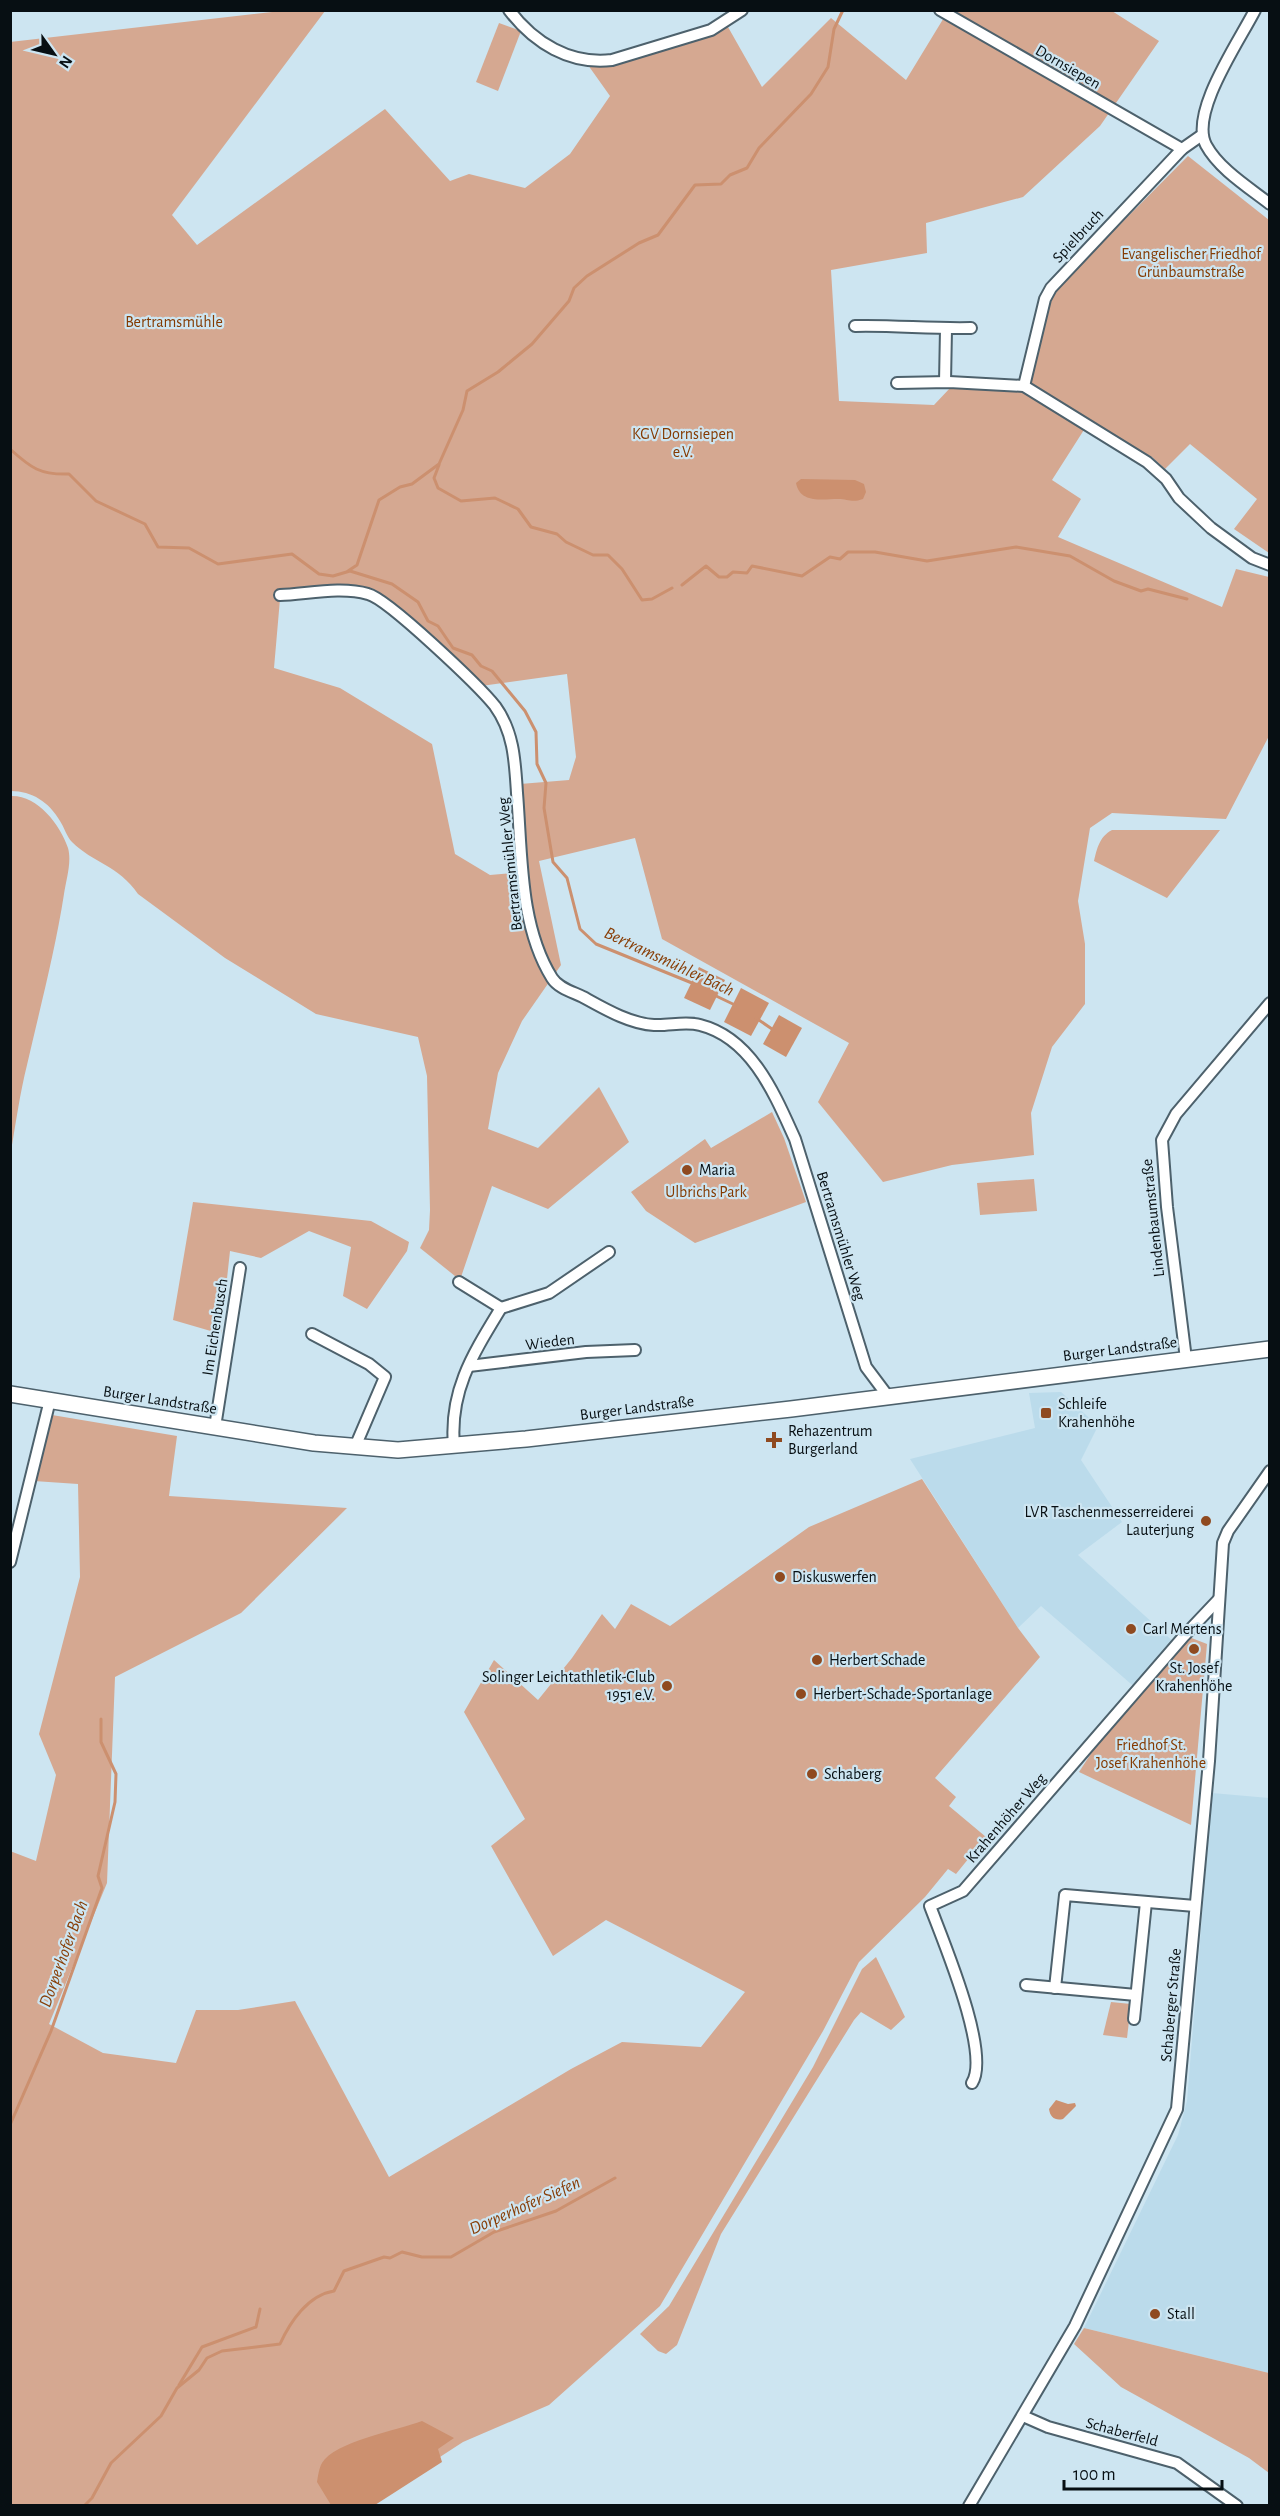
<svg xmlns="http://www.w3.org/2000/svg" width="1280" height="2516" viewBox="0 0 1280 2516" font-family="'Alegreya Sans',sans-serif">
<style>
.built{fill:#bbdbeb}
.green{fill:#d5a891;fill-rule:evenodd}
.water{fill:#cc906f}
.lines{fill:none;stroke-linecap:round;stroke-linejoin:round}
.stream{stroke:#cc906f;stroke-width:3}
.minor-casing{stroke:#4d616c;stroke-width:14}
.secondary-casing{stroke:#4d616c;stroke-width:18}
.minor{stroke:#fff;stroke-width:10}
.secondary{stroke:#fff;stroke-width:15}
.poi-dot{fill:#8f4a20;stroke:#cde5f1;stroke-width:2}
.labels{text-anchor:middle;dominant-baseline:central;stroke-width:4.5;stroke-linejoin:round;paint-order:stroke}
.street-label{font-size:16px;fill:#070f13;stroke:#cde5f1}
.park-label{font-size:16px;fill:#843a01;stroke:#cde5f1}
.poi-label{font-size:16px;fill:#070f13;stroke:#cde5f1;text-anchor:start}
.water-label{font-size:18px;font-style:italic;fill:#883e07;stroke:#cde5f1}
</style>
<rect width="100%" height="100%" fill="#cde5f1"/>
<g class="built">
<polygon points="1061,1392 1098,1426 1081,1460 1122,1522 1078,1555 1177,1645 1138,1690 1041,1606 1018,1628 910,1459 1035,1428 1029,1393"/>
<polygon points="1212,1793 1269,1798 1269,2373 1084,2328 1178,2135 1187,2101"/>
</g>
<g class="green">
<path d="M281,11H325L172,215L197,245L385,109L450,181L469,174L525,188L570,154L610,96L588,65H614L728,27L762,87L831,18L906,80L948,11H1112L1159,41L1100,126L1023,197L926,223L927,253L831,270L839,401L934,405L951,387L1024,391L1031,382L1051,299L1060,285L1188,156L1269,220V553L1234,529L1257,499L1190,444L1165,469L1152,457L1089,422L1052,480L1081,499L1058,537L1222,607L1236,569L1269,577L1270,734L1226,819L1112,813L1090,828L1078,901L1085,944V1004L1052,1047L1031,1113L1034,1155L952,1165L883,1182L818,1102L849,1043L662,939L635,838L539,861L561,965L522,1021L498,1073L488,1129L538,1148L599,1087L629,1142L548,1209L492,1186L460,1280L420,1248L429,1230L430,1210L427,1076L418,1037L316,1014L225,958L138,894C118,865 93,863 72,842C67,837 64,827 60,821C49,802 32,791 11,791L10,42ZM372,590L481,686L567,674L576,757L569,780L520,784L526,872L490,875L455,854L432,744L340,688L274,668L280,599Z"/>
<polygon points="499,23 521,31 498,91 476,82"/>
<path d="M11,796C37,795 60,824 68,848C72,862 66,880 64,894C55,952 40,1008 27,1065C20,1093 16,1122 11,1151Z"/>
<path d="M1112,830H1220L1167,898L1094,861C1097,849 1099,837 1112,830Z"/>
<polygon points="772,1112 784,1138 806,1202 695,1243 646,1211 631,1192 705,1139 711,1148"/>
<polygon points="1034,1179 1037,1211 980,1215 977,1183"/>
<polygon points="193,1202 371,1221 409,1242 407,1251 367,1309 343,1296 351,1247 309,1231 261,1258 230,1251 221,1334 173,1320"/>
<polygon points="52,1415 177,1436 169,1496 347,1508 241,1613 115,1677 107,1883 49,2024 103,2053 176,2063 196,2010 238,2010 295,2001 389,2177 571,2069 622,2042 701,2047 745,1992 606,1920 553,1956 491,1846 525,1819 464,1712 494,1660 538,1700 572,1658 602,1614 615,1629 631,1604 670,1626 809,1527 922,1479 1018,1628 1040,1657 935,1778 956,1797 949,1806 986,1837 956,1874 948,1869 925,1897 859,1962 823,2031 660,2306 549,2405 463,2442 366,2505 11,2505 10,1851 36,1861 56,1775 39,1734 80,1577 78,1484 34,1481"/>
<polygon points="1189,1637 1207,1644 1191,1825 1079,1772 1092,1752"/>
<polygon points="876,1957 905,2017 891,2030 861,2012 854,2020 721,2234 677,2345 666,2354 658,2351 640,2334 669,2306 813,2067 862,1969"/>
<polygon points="1111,2002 1131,2004 1127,2038 1103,2035"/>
<polygon points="1084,2328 1269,2373 1269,2473 1249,2458 1121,2387 1074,2344"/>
</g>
<g class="water">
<path d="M801,479L855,480L864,484L866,492L863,499C852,503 848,499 838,499C823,499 800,504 796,483Z"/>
<polygon points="699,967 725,980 710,1010 684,998"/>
<polygon points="741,988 769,1003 751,1036 724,1022"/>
<polygon points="779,1015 802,1028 786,1057 763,1044"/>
<path d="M1056,2100L1068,2104L1075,2103L1076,2106L1063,2119C1055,2121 1050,2117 1049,2109Z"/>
<path d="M422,2421L454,2438L438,2449L442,2462L375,2505H331L317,2482C318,2476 319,2468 322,2463C334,2442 398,2430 422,2421Z"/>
</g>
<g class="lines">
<g class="stream">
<path d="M10,449C31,468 40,475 69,474L96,501L145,524L158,547L189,548L218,564L292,554L319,574L333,576L350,571L392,584L418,602L428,621L438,626L453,648L472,655L481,666L492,671L525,711L536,732L537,764L546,783L544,808L553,862L567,878L580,929L596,944L692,983"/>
<polyline points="439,465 434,478 438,488 461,501 495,498 518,509 531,527 557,534 566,542 593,555 608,555 622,569 642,600 652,599 672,588"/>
<polyline points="348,571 357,565 379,500 400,487 412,484 439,464 463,410 467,391 498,372 532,344 569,301 574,288 587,276 639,243 658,235 695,185 721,184 730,175 747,168 759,148 811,94 828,67 834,29 843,10"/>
<polyline points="682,585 706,566 719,577 727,577 733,572 747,573 752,566 802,576 830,557 840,559 848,552 875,552 927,561 1016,547 1070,556 1114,581 1141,591 1148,589 1187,599"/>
<polyline points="714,995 735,1005"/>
<polyline points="756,1018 772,1029"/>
<polyline points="10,2125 51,2031 102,1888 98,1876 115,1802 116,1774 101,1742 101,1719"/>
<polyline points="179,2385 202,2347 256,2327 260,2309"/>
<path d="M84,2506L92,2498L111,2463L161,2416L177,2388L199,2370L207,2358L222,2351L280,2344C290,2322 308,2295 334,2291L344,2271L384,2257L390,2258L402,2252L422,2257H451L494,2232L556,2211L615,2178"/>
</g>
<g class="minor-casing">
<g id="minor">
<path d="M509,10C534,43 570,65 612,60L711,30L742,10"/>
<polyline points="940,10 1182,149"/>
<path d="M1255,10C1240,40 1189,113 1206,145C1219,169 1248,187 1270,204"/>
<path d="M855,326C894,325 931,329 971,328"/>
<polyline points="945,382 946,329"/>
<polyline points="897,383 949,382 1024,386 1147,462 1166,479 1179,498 1211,528 1252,558 1270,565"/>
<polyline points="1024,386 1045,299 1051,288 1182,149 1202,135"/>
<path d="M280,595C307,594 341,586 368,594C388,599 479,686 495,706C514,732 515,762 517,793C522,853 519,925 552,978C558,988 573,992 583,997C603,1008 630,1024 654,1025C669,1026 685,1021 700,1025C752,1038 775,1095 795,1139L866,1367L887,1395"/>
<polyline points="459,1282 501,1308"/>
<polyline points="312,1334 369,1364 385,1377 355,1447"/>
<polyline points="1186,1359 1167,1207 1162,1140 1176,1114 1270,1003"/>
<polyline points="469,1366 586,1352 635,1350"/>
<polyline points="215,1427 240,1268"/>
<path d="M454,1446C449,1391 473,1354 501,1308L549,1293L609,1252"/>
<polyline points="10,1562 50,1400"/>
<polyline points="1026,1985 1136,1995"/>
<polyline points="1055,1988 1065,1895 1195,1906"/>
<polyline points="1134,2019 1146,1902"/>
<path d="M972,2083C991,2053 943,1941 930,1906L963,1891L1184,1636L1219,1599"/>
<polyline points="1023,2416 1048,2427 1177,2463 1237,2506"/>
<polyline points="969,2506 1075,2326 1177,2109 1209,1761 1223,1543 1228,1531 1270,1471"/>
</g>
</g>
<g class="secondary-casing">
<polyline id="secondary" points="10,1394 314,1443 398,1450 526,1439 791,1409 1270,1349"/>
</g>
<use href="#minor" class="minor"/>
<use href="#secondary" class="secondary"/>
</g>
<g class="poi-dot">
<circle cx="687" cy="1170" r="6"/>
<rect x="1040" y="1407" width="12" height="12" rx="3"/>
<path d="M771 1431h6v6h6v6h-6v6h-6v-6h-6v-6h6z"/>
<circle cx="1206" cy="1521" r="6"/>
<circle cx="780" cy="1577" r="6"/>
<circle cx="1131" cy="1629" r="6"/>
<circle cx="1194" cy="1649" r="6"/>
<circle cx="817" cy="1660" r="6"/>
<circle cx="667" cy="1686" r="6"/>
<circle cx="801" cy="1694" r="6"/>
<circle cx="812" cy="1774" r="6"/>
<circle cx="1155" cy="2314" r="6"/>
</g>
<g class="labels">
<g class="street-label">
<text transform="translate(1068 67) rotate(30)">Dornsiepen</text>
<text transform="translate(1078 236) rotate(-47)">Spielbruch</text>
<text transform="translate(510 864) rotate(-96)">Bertramsmühler Weg</text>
<text transform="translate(1153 1218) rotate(-96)">Lindenbaumstraße</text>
<text transform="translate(841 1236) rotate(73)">Bertramsmühler Weg</text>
<text transform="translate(215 1327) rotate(-81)">Im Eichenbusch</text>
<text transform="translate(550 1342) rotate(-7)">Wieden</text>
<text transform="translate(1120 1349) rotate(-7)">Burger Landstraße</text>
<text transform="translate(160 1400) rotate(9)">Burger Landstraße</text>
<text transform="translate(637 1408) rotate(-7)">Burger Landstraße</text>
<text transform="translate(1006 1818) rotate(-49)">Krahenhöher Weg</text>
<text transform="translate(1171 2005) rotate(-85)">Schaberger Straße</text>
<text transform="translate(1122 2432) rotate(15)">Schaberfeld</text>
</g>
<g class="park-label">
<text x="1191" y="254">Evangelischer Friedhof<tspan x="1191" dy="18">Grünbaumstraße</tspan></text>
<text x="174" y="322">Bertramsmühle</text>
<text x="683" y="434">KGV Dornsiepen<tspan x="683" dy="18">e.V.</tspan></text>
<text x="706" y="1192">Ulbrichs Park</text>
<text x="1151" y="1745">Friedhof St.<tspan x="1151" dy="18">Josef Krahenhöhe</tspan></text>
</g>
<g class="poi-label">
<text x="699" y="1170">Maria</text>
<text x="1058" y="1404">Schleife<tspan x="1058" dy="18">Krahenhöhe</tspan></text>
<text x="788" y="1431">Rehazentrum<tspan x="788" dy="18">Burgerland</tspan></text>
<text x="1194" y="1512" text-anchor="end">LVR Taschenmesserreiderei<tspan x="1194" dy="18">Lauterjung</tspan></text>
<text x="792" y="1577">Diskuswerfen</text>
<text x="1143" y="1629">Carl Mertens</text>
<text x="829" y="1660">Herbert Schade</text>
<text x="1194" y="1668" text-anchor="middle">St. Josef<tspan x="1194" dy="18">Krahenhöhe</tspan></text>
<text x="655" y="1677" text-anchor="end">Solinger Leichtathletik-Club<tspan x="655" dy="18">1951 e.V.</tspan></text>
<text x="813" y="1694">Herbert-Schade-Sportanlage</text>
<text x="824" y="1774">Schaberg</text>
<text x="1167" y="2314">Stall</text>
</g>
<g class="water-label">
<text transform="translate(669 962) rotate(25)">Bertramsmühler Bach</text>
<text transform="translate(64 1954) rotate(-70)">Dorperhofer Bach</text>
<text transform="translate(525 2206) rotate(-24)">Dorperhofer Siefen</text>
</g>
</g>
<rect width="1280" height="2516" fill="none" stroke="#070f13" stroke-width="24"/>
<g transform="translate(54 54) rotate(124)" stroke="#cde5f1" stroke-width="4.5" paint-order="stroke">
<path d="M0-4.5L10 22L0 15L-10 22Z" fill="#070f13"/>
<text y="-9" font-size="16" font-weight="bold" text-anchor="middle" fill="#070f13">N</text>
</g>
<path d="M1064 2480v9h158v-9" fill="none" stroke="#070f13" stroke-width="3"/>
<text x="1073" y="2480" font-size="18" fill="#070f13" stroke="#cde5f1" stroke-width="4.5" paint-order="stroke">100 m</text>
</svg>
